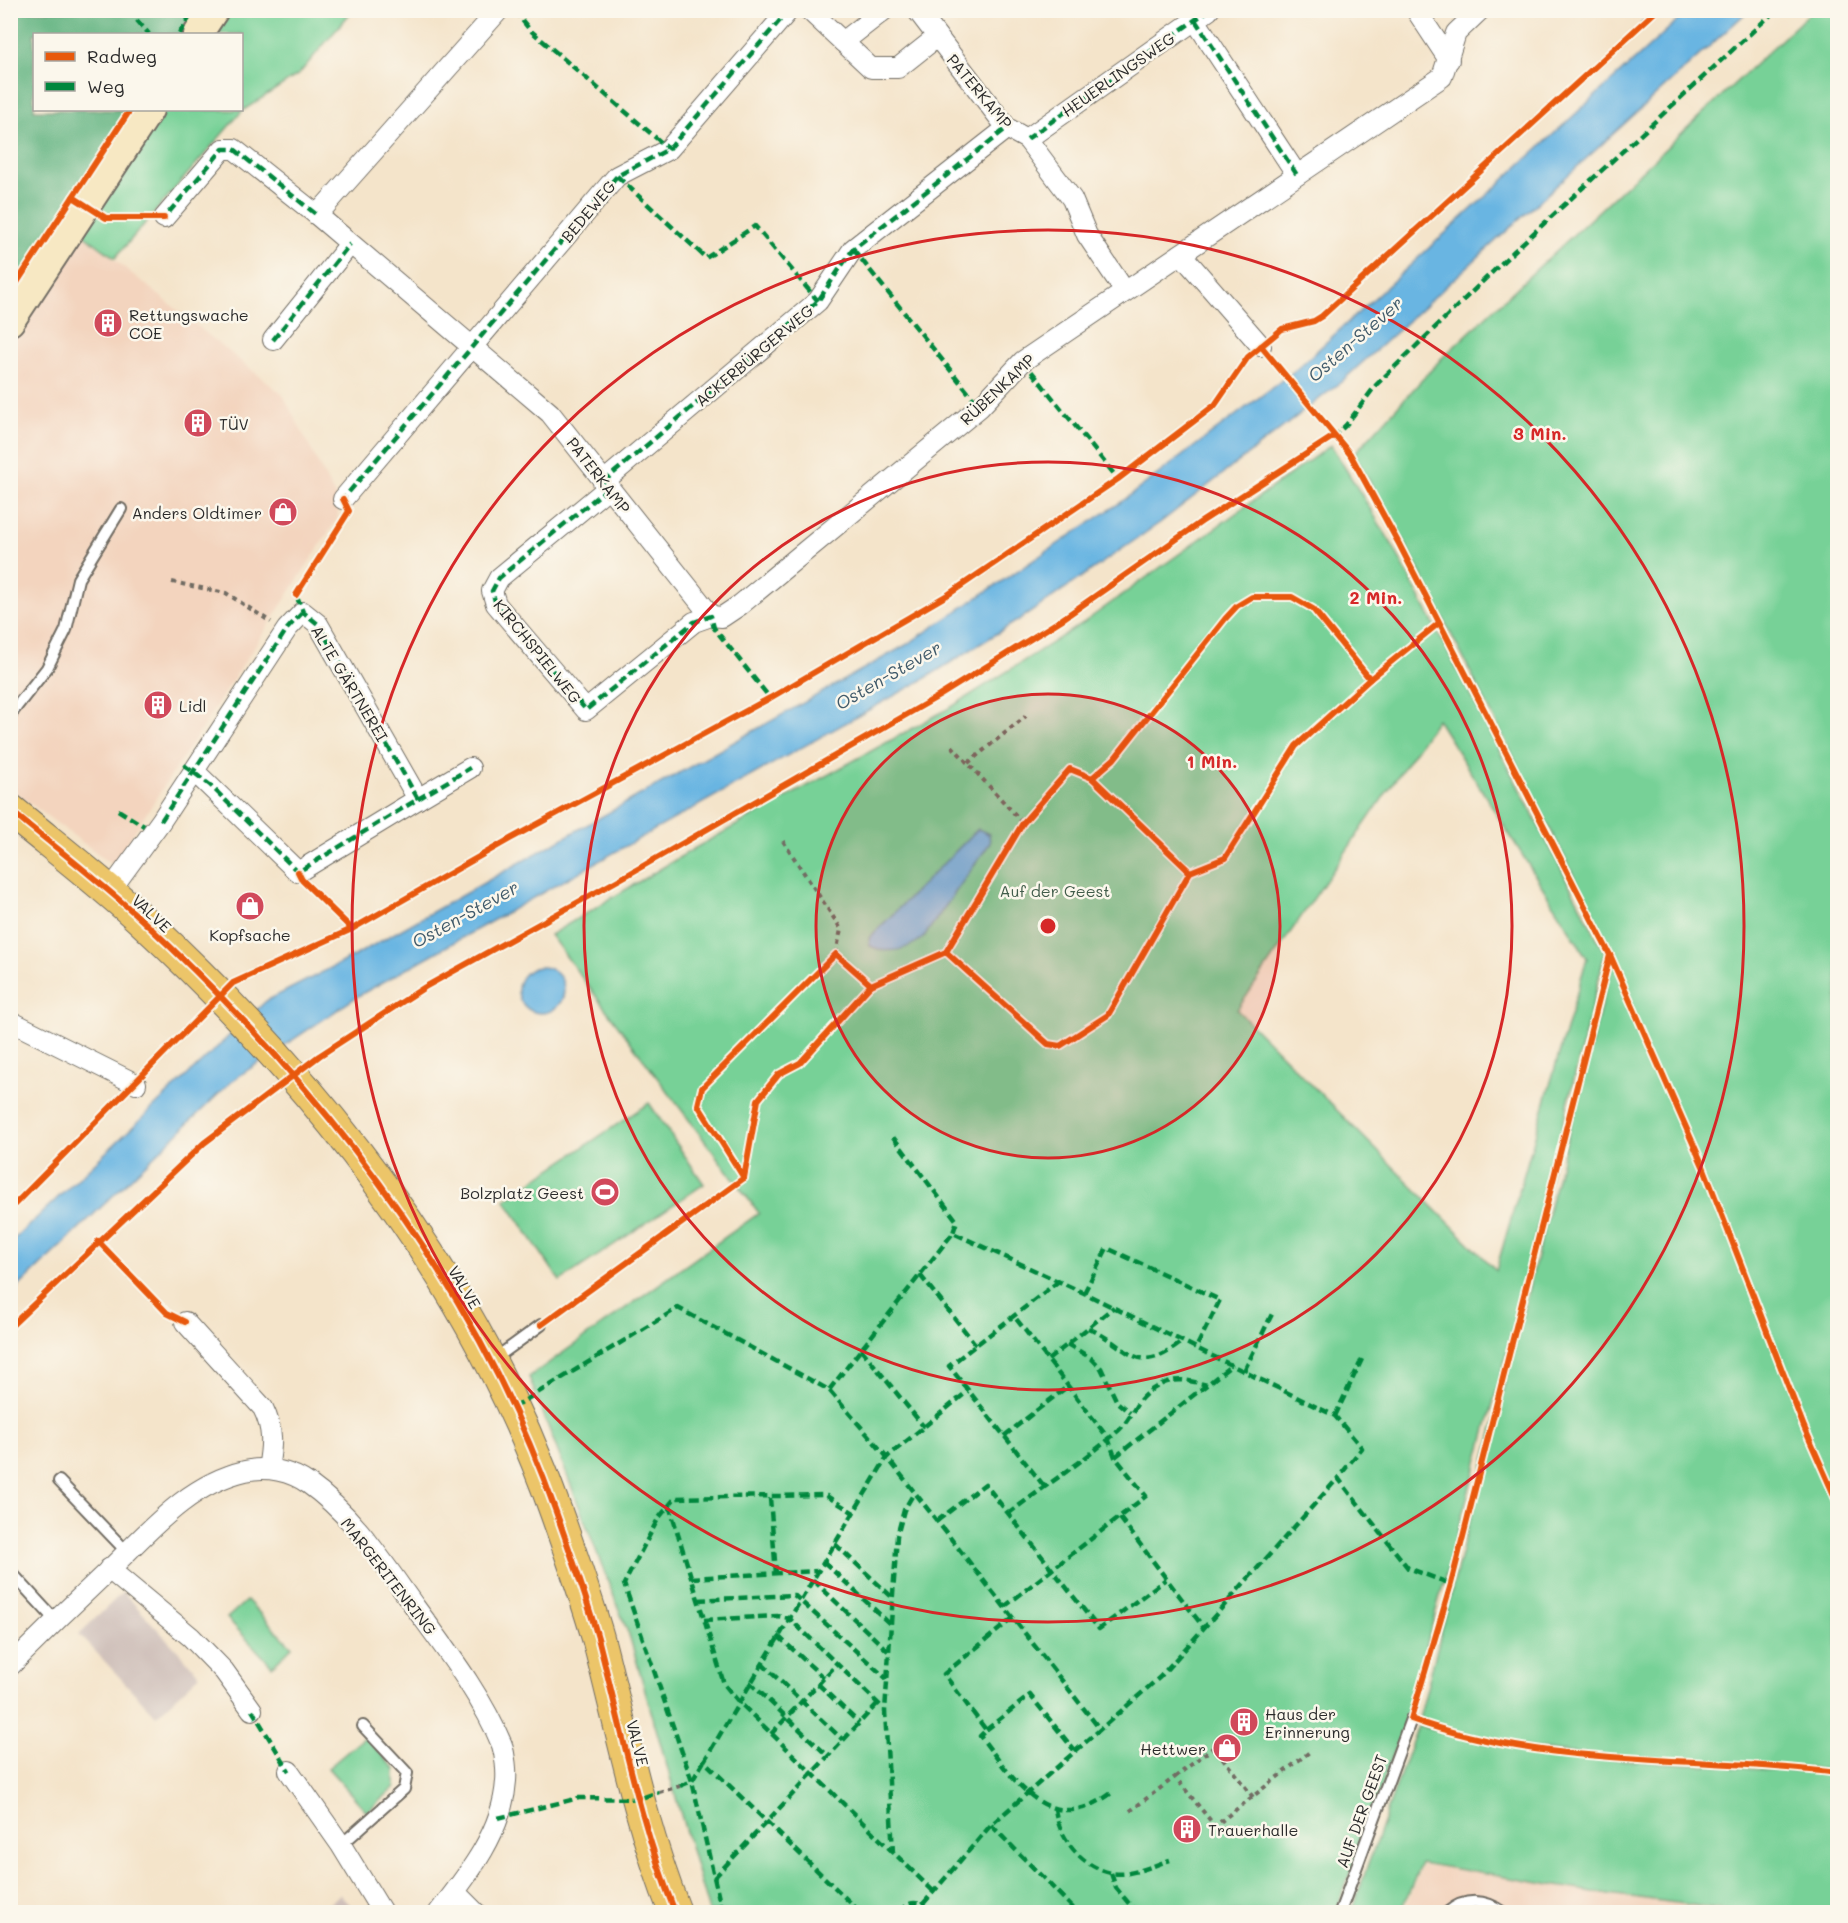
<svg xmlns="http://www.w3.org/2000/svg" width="1848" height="1923" viewBox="0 0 1848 1923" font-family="Mali,sans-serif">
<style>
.built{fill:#f3d4be}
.industrial{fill:#cfc0ba}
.green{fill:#77d197;stroke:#517e61;stroke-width:1.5;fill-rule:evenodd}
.forest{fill:#61b380;stroke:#466f56;stroke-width:1.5}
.water{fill:#69b5e2;stroke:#4a7086;stroke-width:1.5}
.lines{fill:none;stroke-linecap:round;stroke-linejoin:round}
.lane-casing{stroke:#716c63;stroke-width:14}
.street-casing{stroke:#716c63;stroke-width:22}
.secondary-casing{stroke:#716c63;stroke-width:32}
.primary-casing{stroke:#716c63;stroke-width:34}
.path{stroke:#716c63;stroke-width:4;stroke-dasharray:4.5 4.5;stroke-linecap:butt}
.lane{stroke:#fff;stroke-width:10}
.street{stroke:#fff;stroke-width:20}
.secondary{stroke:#f7e8c3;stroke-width:28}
.primary{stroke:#ecc569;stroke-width:32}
.quiet{stroke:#00873e;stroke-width:4.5;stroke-dasharray:9 4.5;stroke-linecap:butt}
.cycleway-casing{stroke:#fbf7ec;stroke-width:10}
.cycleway{stroke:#e8590c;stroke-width:6}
.ring{fill:none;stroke:#d62828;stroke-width:3}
.labels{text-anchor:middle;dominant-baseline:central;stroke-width:5;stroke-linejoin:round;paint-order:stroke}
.street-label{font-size:16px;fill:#2b2b2b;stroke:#fbf7ec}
.poi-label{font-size:16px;fill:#2b2b2b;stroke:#fbf7ec;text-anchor:start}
.park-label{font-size:16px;fill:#425d4b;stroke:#fbf7ec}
.water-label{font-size:18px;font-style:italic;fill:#415b6b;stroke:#fbf7ec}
.centre{fill:#d62828;stroke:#fbf7ec;stroke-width:3}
.ring-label{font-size:18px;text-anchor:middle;font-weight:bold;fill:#d62828;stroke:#fbf7ec;stroke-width:5;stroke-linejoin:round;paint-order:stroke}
</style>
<rect width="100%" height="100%" fill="#fbf7ec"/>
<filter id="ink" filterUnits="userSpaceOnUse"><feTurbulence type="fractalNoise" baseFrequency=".0167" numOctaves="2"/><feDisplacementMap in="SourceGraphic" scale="12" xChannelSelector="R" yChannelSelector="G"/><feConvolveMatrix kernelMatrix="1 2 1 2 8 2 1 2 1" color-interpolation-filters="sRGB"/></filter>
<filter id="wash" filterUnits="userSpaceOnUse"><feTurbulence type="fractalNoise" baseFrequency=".008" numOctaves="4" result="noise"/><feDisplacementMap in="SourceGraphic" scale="24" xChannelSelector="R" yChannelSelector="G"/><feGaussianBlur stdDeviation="1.35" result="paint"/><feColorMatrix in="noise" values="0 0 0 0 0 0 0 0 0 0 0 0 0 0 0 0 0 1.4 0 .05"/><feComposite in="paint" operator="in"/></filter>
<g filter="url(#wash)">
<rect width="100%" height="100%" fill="#f4e4ca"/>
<g class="built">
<polygon points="79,231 283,395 339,504 337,519 113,865 11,789 10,335"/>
<polygon points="1422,1865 1759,1912 1404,1912"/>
</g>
<g class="industrial">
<polygon points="123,1592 200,1675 156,1716 79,1634"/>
<polygon points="340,1894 357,1912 320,1912"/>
</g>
<g class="green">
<path d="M1813,10L1838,11L1837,1771C1699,1753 1552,1770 1419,1719L1614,955L1406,545L1354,454L1442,358Z"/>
<polygon points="225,11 352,11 299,74 242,111 115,258 79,231 159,110 242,110 242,34 209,34"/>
<path d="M1331,445L1393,546L1605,953L1504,1364L1406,1719L1336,1912H709L630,1638L529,1377L759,1213L550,935L695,848L953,706L1083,623ZM1437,719L1587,958L1496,1270L1237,1010Z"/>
<polygon points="649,1103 704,1184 560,1281 505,1200"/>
<polygon points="247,1600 292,1647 272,1666 227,1618"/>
<path d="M1418,1725C1556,1770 1696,1757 1837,1776V1912H1745L1593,1892L1421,1863L1401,1912H1351Z"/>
<polygon points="365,1737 395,1769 395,1787 367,1812 328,1768"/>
</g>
<polygon class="forest" points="11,11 198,11 182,34 34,34 34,110 134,110 11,303"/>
<g class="water">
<polygon points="1688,11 1748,11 1341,382 1161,522 1028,614 924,679 358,996 233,1080 11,1294 11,1242 266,1001 356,955 906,645 1124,500 1298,368"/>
<path d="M978,829L989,834L990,843L923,938C906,950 890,955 870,946L869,938Z"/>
<circle cx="541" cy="990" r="23"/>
</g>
</g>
<g filter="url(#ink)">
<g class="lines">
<g class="lane-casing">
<g id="lane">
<polyline points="10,715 47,668 66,630 78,579 121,509"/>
<polyline points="493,1360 541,1325"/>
<polyline points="59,1481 127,1552"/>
<polyline points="10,1571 55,1620"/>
<polyline points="341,1845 404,1789 407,1773 363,1726"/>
<polyline points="1340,1912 1411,1719"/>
<path d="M1448,1912C1465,1898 1485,1899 1503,1912"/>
</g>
</g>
<g class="street-casing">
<g id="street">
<polyline points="499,10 317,215 550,413 711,616"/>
<polyline points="809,10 871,68 898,68 937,37"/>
<polyline points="917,10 1007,128 1027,139 1072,199 1087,235 1124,290"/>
<polyline points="1416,10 1449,60"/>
<polyline points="1195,20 1297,175"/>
<polyline points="843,42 884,10"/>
<polyline points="1027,139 1209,10"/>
<polyline points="164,218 223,149 234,149 317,215"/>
<polyline points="1181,254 1261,346"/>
<polyline points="273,340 350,244"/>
<polyline points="603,482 818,301 853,249 1007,128"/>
<polyline points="608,488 499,578 492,591 496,604 586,710 694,622 711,616 722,617 740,605 980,407 1023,361 1442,77 1456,33 1480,10"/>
<polyline points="343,499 617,176 669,149 789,10"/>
<polyline points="418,799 470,768"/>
<polyline points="109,892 161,821 287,629 303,612 318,624 418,799 298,872 194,771"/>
<polyline points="10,1021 136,1084"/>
<path d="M185,1322L263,1408C274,1430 272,1446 268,1469"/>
<polyline points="109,1569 191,1637 224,1671 252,1710"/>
<path d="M10,1666C43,1633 77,1600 111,1568C150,1530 189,1484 245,1471C267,1466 291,1471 309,1484C354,1516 384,1564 415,1607C447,1651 482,1696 502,1745C505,1755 507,1771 506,1781C503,1831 468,1875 439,1912"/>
<polyline points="289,1771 341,1845 382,1912"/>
<polyline points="455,1892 475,1912"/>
</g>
</g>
<g class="secondary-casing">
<g id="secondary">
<polyline points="198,34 214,10"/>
<polyline points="10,321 149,110"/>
</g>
</g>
<g class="primary-casing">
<path id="primary" d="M10,810C55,847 101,882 143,921C321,1086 475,1281 556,1512C571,1554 586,1596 598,1638C622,1730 640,1824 675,1912"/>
</g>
<g class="path">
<polyline points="1636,10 1646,21"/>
<polyline points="172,582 226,593 271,622"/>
<polyline points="952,746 1023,823"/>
<polyline points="968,763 1026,716"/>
<polyline points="1092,778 1114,759 1225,619 1237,606 1252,597 1292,597 1313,609 1370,679"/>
<polyline points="783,841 841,929 836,954"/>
<polyline points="946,952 1048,1044 1060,1046 1108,1015 1190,872"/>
<polyline points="744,1177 758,1100 779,1074 800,1063 871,985"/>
<polyline points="551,1318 744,1178 698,1105 702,1088 836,954 871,985 946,952 1023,823 1070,769 1092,778 1190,872 1225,858 1296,746 1370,679 1439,623"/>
<polyline points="1175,1777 1214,1747 1253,1797"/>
<polyline points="659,1792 680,1786"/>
<polyline points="1130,1811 1175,1777 1215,1826 1312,1750"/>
</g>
<use href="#lane" class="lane"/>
<use href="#street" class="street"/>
<use href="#secondary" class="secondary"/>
<use href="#primary" class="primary"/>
<g class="quiet">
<polyline points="128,10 149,34"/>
<polyline points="514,10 530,30 669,149"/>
<polyline points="1195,20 1297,175"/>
<polyline points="179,34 194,10"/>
<polyline points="1027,139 1209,10"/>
<polyline points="617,176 706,258 755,226 818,301"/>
<polyline points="158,218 164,218 223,149 234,149 317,215"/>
<polyline points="853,249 980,407"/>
<polyline points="273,340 350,244"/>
<polyline points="1023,361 1118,479"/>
<polyline points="1332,438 1346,425 1376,385 1513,252 1776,10"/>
<polyline points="603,482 818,301 853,249 1007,128"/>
<polyline points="608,488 499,578 492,591 496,604 586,710 694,622 711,616 714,628 770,698"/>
<polyline points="345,503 343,499 617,176 669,149 789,10"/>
<polyline points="184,765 210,785 298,872 418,799 318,624 303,612 296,595 298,592"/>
<polyline points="418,799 470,768"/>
<polyline points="118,810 144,826"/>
<polyline points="161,821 287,629 303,612"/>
<polyline points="893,1137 957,1221 953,1233"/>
<polyline points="920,1275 976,1345"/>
<polyline points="1084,1293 1107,1248 1220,1300 1196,1348"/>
<path d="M1088,1328C1131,1347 1136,1379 1183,1341"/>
<polyline points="1067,1344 1091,1358 1101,1368 1117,1402 1130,1413"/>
<polyline points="861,1349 924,1427"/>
<polyline points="1048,1360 1114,1307"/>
<polyline points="1244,1371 1272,1314"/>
<polyline points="829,1390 953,1233 1084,1293 1335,1416 1362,1448 1338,1478"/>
<polyline points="514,1407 678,1308 829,1390 887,1457 1099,1728"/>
<polyline points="1335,1416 1362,1359"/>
<polyline points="1004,1436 1068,1386"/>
<polyline points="1115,1457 1232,1365"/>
<polyline points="1044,1486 949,1366 1059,1281"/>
<polyline points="770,1498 776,1574"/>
<polyline points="669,1505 724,1684 738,1701 934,1892"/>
<path d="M1008,1514C1044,1486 1085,1461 1119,1430C1137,1413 1132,1398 1162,1384C1177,1377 1192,1381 1207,1385"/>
<polyline points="1120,1518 1204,1628"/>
<polyline points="937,1521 985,1484 1099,1629 1166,1579"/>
<polyline points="835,1544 893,1598"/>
<polyline points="824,1562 891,1625"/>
<polyline points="691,1578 818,1571"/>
<polyline points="813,1580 889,1652"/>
<polyline points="698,1600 794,1595 887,1679"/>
<polyline points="1004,1607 1146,1496 1115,1457 1108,1438 1014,1316"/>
<path d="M1013,1618L944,1674L986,1730L980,1736C1016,1782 1050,1841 1114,1791"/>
<polyline points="704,1620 778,1616 789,1618 883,1708"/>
<polyline points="778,1636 824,1678"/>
<polyline points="761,1663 843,1740"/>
<polyline points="749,1682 828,1756"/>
<polyline points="818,1684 859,1723"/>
<polyline points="252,1710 289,1771"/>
<polyline points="986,1730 1030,1695 1074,1750"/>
<polyline points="771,1734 837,1664"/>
<polyline points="680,1786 692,1781 704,1761"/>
<path d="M1055,1808C1058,1837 1082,1867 1111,1873C1130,1877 1152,1866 1170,1860"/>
<polyline points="498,1818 579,1798 638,1799 659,1792"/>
<polyline points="991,1825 1077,1912"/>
<polyline points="893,1853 885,1711 897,1536 904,1510 914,1493"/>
<polyline points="1111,1873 1116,1888 1136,1912"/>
<polyline points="714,1878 878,1703"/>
<polyline points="923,1904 991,1825 1160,1677 1338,1478 1408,1568 1451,1584"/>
<polyline points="722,1912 692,1781 624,1584 658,1519 675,1498 825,1495 854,1513"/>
<polyline points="860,1912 704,1761 887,1457 968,1391"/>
<path d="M899,1912C908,1900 921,1900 930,1912"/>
</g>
<g class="cycleway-casing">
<g id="cycleway">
<polyline points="73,197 106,218 164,218"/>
<polyline points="10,293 130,110"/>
<path d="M1261,346L1350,454L1398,542L1610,955L1451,1584L1411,1719C1549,1769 1695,1755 1838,1773"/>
<polyline points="296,595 349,511 343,499"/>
<polyline points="1092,778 1114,759 1225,619 1237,606 1252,597 1292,597 1313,609 1370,679"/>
<path d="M10,810C55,847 101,882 143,921C321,1086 475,1281 556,1512C571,1554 586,1596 598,1638C622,1730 640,1824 675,1912"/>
<polyline points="298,872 302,880 352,929"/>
<polyline points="946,952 1048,1044 1060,1046 1108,1015 1190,872"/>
<polyline points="1610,955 1703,1166 1804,1427 1838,1504"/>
<polyline points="744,1178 758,1100 779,1074 800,1063 871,985"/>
<polyline points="10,1209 233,983 352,929 510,839 770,698 949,594 1118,479 1215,405 1248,357 1282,329 1314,321 1322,316 1657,10"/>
<polyline points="98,1241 167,1313 185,1322"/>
<polyline points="541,1325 744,1178 698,1105 702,1088 836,954 871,985 946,952 1023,823 1070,769 1092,778 1190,872 1225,858 1296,746 1370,679 1439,623"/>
<polyline points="10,1327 204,1143 319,1056 425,987 629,874 939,696 1061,620 1201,522 1334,436"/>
</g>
</g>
<use href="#cycleway" class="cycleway"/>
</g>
</g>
<circle cx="1048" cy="926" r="232" fill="#d62828" fill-opacity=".12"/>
<g class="ring">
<circle cx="1048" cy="926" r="232"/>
<circle cx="1048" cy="926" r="464"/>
<circle cx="1048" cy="926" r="696"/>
</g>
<defs>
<g id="building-disc" transform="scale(1.5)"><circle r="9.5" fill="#d1495b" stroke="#fbf7ec"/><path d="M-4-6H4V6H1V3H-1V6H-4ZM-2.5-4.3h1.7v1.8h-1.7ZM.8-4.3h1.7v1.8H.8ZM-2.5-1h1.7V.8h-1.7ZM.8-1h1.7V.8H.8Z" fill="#fff"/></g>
<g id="shop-disc" transform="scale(1.5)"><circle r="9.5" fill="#d1495b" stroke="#fbf7ec"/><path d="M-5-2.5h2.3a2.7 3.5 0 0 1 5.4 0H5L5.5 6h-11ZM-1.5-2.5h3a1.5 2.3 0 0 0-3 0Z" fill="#fff"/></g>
<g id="stadium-disc" transform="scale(1.5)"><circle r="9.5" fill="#d1495b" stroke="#fbf7ec"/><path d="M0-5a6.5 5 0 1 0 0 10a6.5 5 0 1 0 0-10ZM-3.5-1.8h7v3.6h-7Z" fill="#fff"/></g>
</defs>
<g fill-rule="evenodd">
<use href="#building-disc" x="108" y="323"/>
<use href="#building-disc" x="198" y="423"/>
<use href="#shop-disc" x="283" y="512"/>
<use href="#building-disc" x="158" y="705"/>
<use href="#shop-disc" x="250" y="906"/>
<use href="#stadium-disc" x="605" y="1192"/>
<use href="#building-disc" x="1244" y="1722"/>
<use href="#shop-disc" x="1227" y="1748"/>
<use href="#building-disc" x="1187" y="1829"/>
</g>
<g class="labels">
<g class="street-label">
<text transform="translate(1118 74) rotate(-35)">HEUERLINGSWEG</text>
<text transform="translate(980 91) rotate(50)">PATERKAMP</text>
<text transform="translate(588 211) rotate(-50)">BEDEWEG</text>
<text transform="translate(754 355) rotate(-40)">ACKERBÜRGERWEG</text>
<text transform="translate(997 389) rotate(-43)">RÜBENKAMP</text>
<text transform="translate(599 475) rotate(52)">PATERKAMP</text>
<text transform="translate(538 651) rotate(51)">KIRCHSPIELWEG</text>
<text transform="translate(350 683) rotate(59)">ALTE GÄRTNEREI</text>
<text transform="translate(152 913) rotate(43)">VALVE</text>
<text transform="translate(465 1287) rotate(59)">VALVE</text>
<text transform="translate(389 1576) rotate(52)">MARGERITENRING</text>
<text transform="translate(638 1743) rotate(76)">VALVE</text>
<text transform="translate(1361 1811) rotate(-70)">AUF DER GEEST</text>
</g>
<g class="poi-label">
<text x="129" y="314">Rettungswache<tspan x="129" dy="18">COE</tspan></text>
<text x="219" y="423">TÜV</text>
<text x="262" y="512" text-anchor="end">Anders Oldtimer</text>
<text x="179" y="705">Lidl</text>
<text x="250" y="934" text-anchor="middle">Kopfsache</text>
<text x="584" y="1192" text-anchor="end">Bolzplatz Geest</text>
<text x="1265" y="1713">Haus der<tspan x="1265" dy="18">Erinnerung</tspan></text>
<text x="1206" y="1748" text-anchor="end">Hettwer</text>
<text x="1208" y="1829">Trauerhalle</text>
</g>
<g class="park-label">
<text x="1055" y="890">Auf der Geest</text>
</g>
<g class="water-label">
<text transform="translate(1355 339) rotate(-41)">Osten-Stever</text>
<text transform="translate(888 675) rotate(-30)">Osten-Stever</text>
<text transform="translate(465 914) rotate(-29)">Osten-Stever</text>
</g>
</g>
<circle cx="1048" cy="926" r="9" class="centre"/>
<g class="ring-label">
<text x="1540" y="440">3 Min.</text>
<text x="1376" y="604">2 Min.</text>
<text x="1212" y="768">1 Min.</text>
</g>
<rect width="1848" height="1923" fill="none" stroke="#fbf7ec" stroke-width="36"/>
<rect x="33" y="33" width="210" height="78" fill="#fbf7ec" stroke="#a8a59f" stroke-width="1.5"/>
<rect x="45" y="52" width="30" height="9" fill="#e8590c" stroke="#a8a59f" stroke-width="1.5"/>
<text x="87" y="63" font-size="18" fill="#2b2b2b">Radweg</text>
<rect x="45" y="82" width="30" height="9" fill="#00873e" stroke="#a8a59f" stroke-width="1.5"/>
<text x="87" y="93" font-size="18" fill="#2b2b2b">Weg</text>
</svg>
